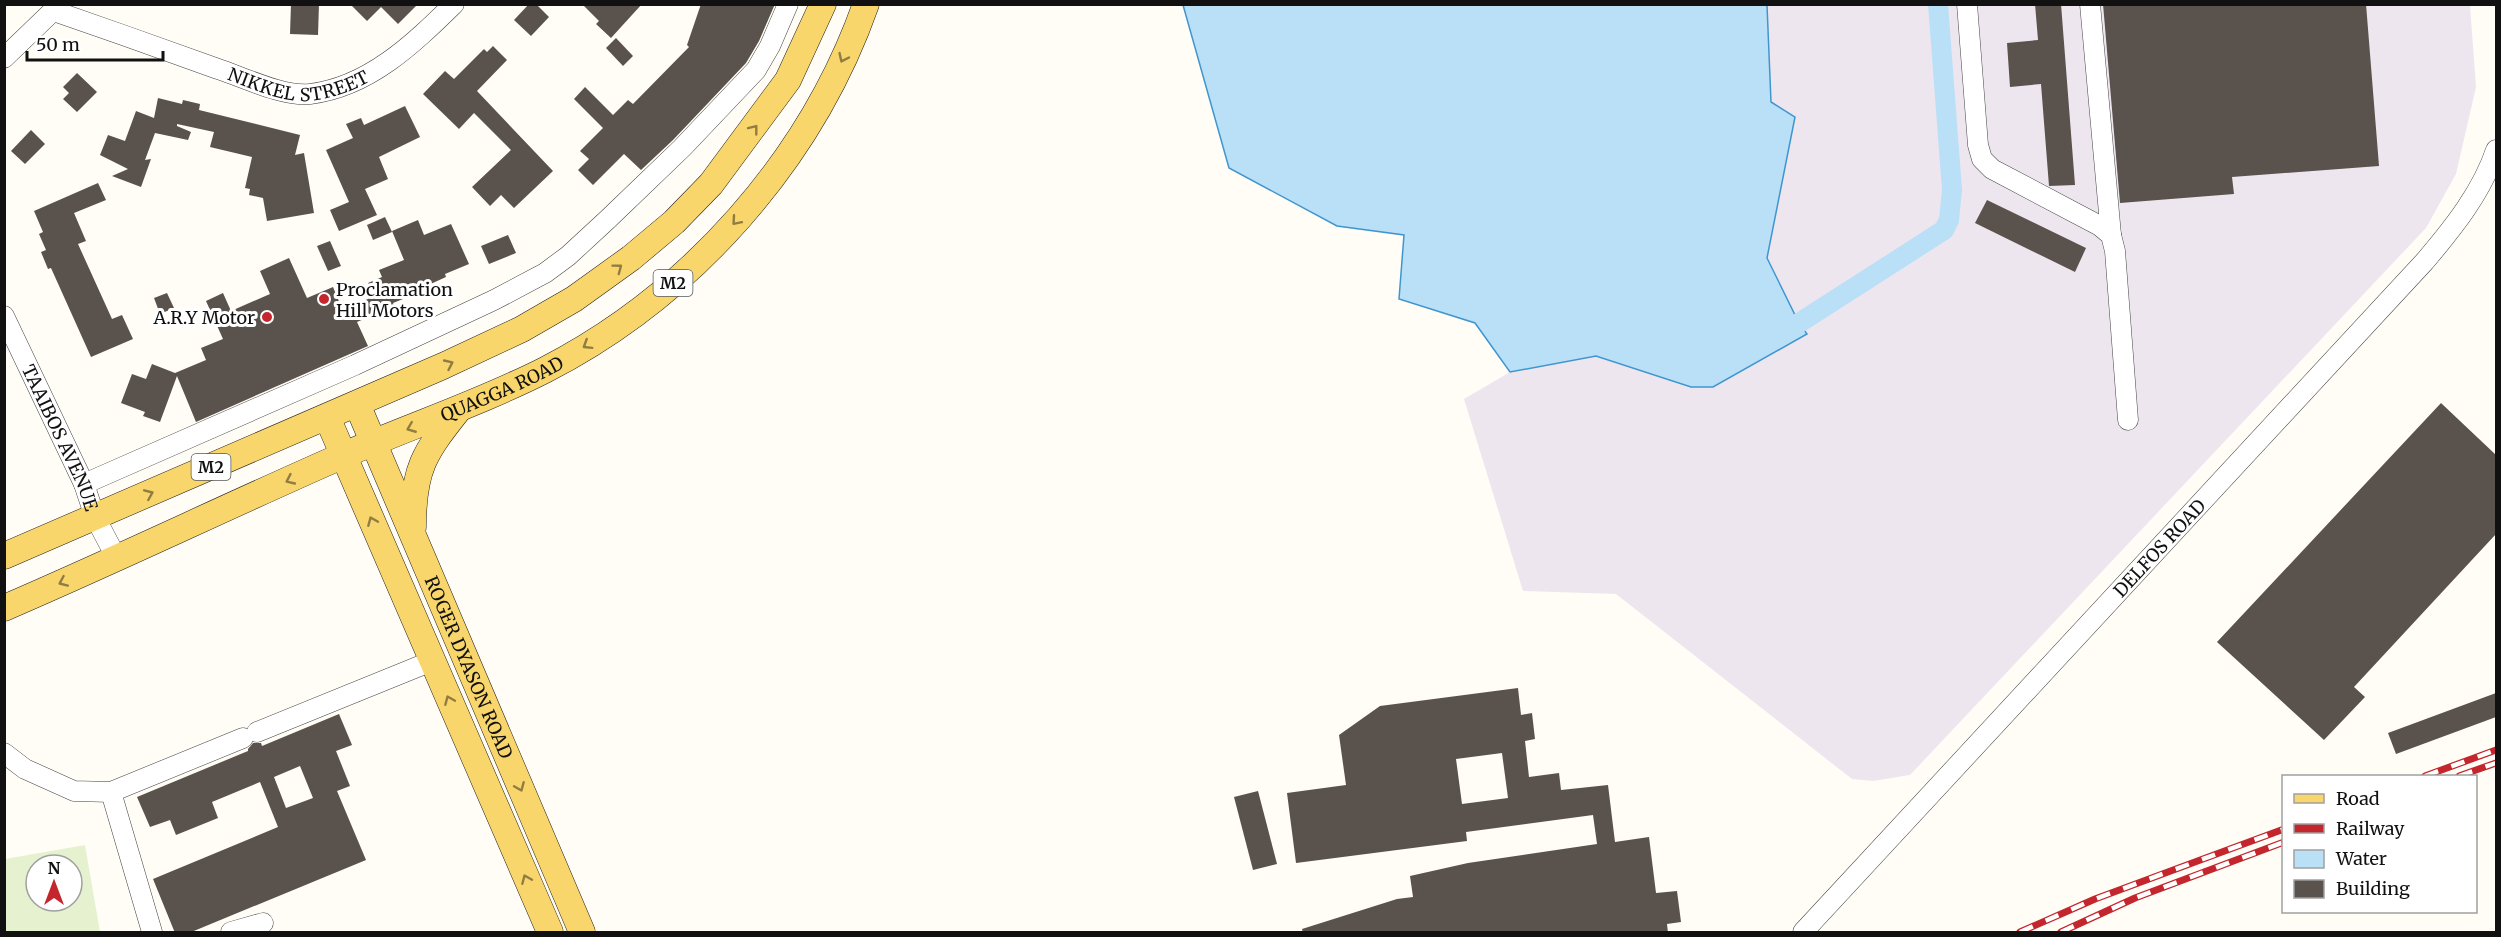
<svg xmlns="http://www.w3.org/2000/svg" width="2501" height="937" viewBox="0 0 2501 937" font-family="Merriweather,serif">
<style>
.industrial{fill:#eee6ef}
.pitch{fill:#e6f2cf;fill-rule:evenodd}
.water{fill:#b9e0f7;stroke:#3f96cf;stroke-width:1.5}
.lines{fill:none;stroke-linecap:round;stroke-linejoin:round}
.canal{stroke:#b9e0f7;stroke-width:20}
.building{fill:#5a524d;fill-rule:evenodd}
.minor-casing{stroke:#444;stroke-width:21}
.major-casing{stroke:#222;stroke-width:27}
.minor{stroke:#fff;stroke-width:20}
.major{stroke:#f9d66b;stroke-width:26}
.rail-casing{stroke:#c4262e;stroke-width:7}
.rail{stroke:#fff;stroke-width:4.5;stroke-dasharray:14;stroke-linecap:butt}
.oneway{stroke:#917d42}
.poi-dot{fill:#c4262e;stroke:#fff;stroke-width:2}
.labels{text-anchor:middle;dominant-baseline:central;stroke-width:6;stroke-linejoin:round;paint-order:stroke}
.shield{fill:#fff;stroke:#585858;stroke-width:1.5}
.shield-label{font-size:16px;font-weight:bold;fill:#111}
.street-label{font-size:18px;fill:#111;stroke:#fff}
.poi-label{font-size:18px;fill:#111;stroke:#fff;text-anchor:start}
</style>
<rect width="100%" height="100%" fill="#fffdf5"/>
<polygon class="industrial" points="1767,5 2470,5 2476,87 2456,174 2426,228 1910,775 1873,781 1852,779 1616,594 1523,591 1464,399 1510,372 1596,356 1691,387 1807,334 1799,323 1767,258 1795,117 1771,102"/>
<path class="pitch" d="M85,845L100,932H5V859ZM36,865H72V901H36Z"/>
<polygon class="water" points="1183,5 1767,5 1771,102 1795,117 1767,258 1799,323 1807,334 1713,387 1691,387 1596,356 1510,372 1475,323 1399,299 1404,235 1337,226 1229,168"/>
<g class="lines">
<polyline class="canal" points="1799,323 1944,230 1949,220 1952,190 1938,4"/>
</g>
<g class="building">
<polygon points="291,4 319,4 318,35 290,34"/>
<polygon points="350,4 418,4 398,24 381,7 367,21"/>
<polygon points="529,4 536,4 549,17 531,36 514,20"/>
<polygon points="582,4 642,4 611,38 596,24 599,21"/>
<polygon points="701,4 775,4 759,41 746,63 673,140 641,170 624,154 593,185 578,170 589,159 580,151 603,128 574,99 585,87 613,115 628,100 633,104 689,47 687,45"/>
<polygon points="2035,4 2061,4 2075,185 2049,186 2041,84 2010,87 2007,43 2038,40"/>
<polygon points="2103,4 2366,4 2379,166 2232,177 2234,194 2120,203"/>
<polygon points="616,38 633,56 623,66 606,48"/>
<polygon points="493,46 507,60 477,91 553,171 514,208 501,195 490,206 472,187 511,150 474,113 459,129 423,94 445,71 454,79 484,49 487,52"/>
<polygon points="77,73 97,92 77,112 63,99 69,93 63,87"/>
<polygon points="158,98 182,104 183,100 200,104 199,110 300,135 295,155 304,153 314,213 267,221 263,198 249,195 250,189 245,188 252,157 210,147 214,132 177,124 177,126 191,132 188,140 155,133 145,160 151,159 141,187 112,176 128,169 100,155 108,135 125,141 136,111 154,118"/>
<polygon points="405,106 420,137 379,157 388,179 365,189 377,215 339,231 330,210 349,202 326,150 353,138 346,124 361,118 364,125"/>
<polygon points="31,130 45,144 25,164 11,151"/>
<polygon points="98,183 106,200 74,213 86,241 78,244 112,319 122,315 133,339 91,357 51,268 48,269 41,252 46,250 39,234 43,232 34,211"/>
<polygon points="1987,200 2086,248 2075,272 1975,223"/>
<polygon points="385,217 392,232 373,240 367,225"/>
<polygon points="418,220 424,235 451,224 469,264 445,274 446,277 402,297 403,299 393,303 394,306 357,322 368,346 196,422 177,376 160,422 143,416 145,412 121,403 132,374 146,379 152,364 175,373 206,360 201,348 223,339 206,301 223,293 231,311 270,294 260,271 289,258 307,298 333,287 343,311 374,296 368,283 382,277 379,270 404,260 392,231"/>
<polygon points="508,235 516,253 489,264 481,246"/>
<polygon points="330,241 341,266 328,271 317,246"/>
<polygon points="167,293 174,308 160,314 154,298"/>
<polygon points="2441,403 2496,455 2496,534 2354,687 2365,697 2324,740 2217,642"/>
<path d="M1518,688L1521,715L1532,713L1535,739L1525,741L1529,777L1559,773L1561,790L1608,785L1615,842L1649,837L1656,893L1677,891L1681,922L1667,924L1668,933H1303L1302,929L1397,899L1413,897L1410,876L1468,863L1597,844L1593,815L1466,832L1467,841L1296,863L1287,793L1346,785L1339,735L1380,706ZM1502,753L1508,798L1462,804L1456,759Z"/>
<polygon points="2496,693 2496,717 2396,754 2388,733"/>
<path d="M339,714L352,745L336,751L350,786L337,791L366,860L189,933H175L153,879L278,827L260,782L212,802L218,818L176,835L170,820L150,827L137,797L248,751V749L253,743H261L262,746ZM300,766L313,798L286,808L274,777Z"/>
<polygon points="1258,791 1277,864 1253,870 1234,797"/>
</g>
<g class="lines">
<g class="minor-casing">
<g id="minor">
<polyline points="1967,4 1978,145 1982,159 1992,169 2100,226 2111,235 2115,251 2128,420"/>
<polyline points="2090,4 2111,235"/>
<path id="s1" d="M54,11C109,30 163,49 218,69C243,77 283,97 310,94C369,87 413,44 454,4"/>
<polyline points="4,58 60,4"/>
<path id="s2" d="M4,316L84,484L95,517L117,559"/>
<polyline points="84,484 355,365 494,300 545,273 568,256 607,220 682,148 756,70 770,46 788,4"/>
<polyline points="257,732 432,661"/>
<polyline points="4,753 25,769 74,791 111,792 243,738"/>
<polyline points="111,792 152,932"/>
<polyline points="231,932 263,923"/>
<path id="s3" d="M1803,932L2425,261C2453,228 2482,192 2496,150"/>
</g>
</g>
<g class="major-casing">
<g id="major">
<path id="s4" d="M357,404L582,932"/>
<polyline points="327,417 550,932"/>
<path d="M413,527C413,469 424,453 459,409"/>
<polyline points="4,556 443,366 522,329 574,299 631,258 674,222 711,184 788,80 823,4"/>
<path id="s5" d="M4,608C118,559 230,505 344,455C410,426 480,403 545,370C691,295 811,160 866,4"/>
</g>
</g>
<use href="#minor" class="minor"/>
<use href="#major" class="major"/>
<g class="rail-casing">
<g id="rail">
<polyline points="2425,776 2496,750"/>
<polyline points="2459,776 2496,763"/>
<polyline points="2020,932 2095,899 2284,829"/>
<polyline points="2061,932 2135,898 2284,842"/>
</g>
</g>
<use href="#rail" class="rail"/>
</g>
<defs><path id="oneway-chevron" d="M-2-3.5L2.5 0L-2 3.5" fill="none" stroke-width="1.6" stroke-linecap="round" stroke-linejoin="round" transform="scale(1.5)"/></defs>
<g class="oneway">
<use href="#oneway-chevron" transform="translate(843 58) rotate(115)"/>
<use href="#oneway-chevron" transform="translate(754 129) rotate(-52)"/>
<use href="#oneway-chevron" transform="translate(736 221) rotate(131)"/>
<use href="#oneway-chevron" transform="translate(618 268) rotate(-37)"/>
<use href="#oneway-chevron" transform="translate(587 345) rotate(148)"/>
<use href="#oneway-chevron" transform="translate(449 364) rotate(-25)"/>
<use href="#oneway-chevron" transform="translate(411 428) rotate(158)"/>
<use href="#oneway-chevron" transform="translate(290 480) rotate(155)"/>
<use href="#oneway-chevron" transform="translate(149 494) rotate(-23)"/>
<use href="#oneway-chevron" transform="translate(372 521) rotate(-113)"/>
<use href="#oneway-chevron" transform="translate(63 582) rotate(156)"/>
<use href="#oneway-chevron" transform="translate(449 700) rotate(-113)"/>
<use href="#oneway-chevron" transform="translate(520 787) rotate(67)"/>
<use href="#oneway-chevron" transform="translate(526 879) rotate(-113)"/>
</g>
<g class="poi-dot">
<circle cx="324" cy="299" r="6"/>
<circle cx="267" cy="317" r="6"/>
</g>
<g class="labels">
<g class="shield">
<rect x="653.5" y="270" width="39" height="26" rx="4.5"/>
<rect x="191.5" y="454" width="39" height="26" rx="4.5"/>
</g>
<g class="shield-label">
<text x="673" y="283">M2</text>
<text x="211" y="467">M2</text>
</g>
<g class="street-label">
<text stroke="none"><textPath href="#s1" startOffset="258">NIKKEL STREET</textPath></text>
<text stroke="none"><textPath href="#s5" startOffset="544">QUAGGA ROAD</textPath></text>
<text stroke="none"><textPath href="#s2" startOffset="134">TAAIBOS AVENUE</textPath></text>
<text stroke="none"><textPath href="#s3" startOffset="524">DELFOS ROAD</textPath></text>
<text stroke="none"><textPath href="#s4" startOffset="286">ROGER DYASON ROAD</textPath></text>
</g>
<g class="poi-label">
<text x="336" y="289">Proclamation<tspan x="336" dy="21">Hill Motors</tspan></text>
<text x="255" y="317" text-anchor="end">A.R.Y Motor</text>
</g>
</g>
<rect width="2501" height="937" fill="none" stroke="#111111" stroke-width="12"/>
<rect x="2282" y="775" width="195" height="138" fill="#ffffff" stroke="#a0a0a0" stroke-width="1.5"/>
<rect x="2294" y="794" width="30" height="9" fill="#f9d66b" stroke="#a0a0a0" stroke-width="1.5"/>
<text x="2336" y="805" font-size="18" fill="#111111">Road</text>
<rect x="2294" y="824" width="30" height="9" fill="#c4262e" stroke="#a0a0a0" stroke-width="1.5"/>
<text x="2336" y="835" font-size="18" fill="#111111">Railway</text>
<rect x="2294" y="850" width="30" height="18" fill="#b9e0f7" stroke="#a0a0a0" stroke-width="1.5"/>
<text x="2336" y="865" font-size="18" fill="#111111">Water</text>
<rect x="2294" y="880" width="30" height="18" fill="#5a524d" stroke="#a0a0a0" stroke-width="1.5"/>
<text x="2336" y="895" font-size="18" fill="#111111">Building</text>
<g transform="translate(54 883)"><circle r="28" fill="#ffffff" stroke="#a0a0a0" stroke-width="1.5"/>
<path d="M0-4.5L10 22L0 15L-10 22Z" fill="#c4262e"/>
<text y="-9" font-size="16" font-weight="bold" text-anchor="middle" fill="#111111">N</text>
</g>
<path d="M27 51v9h136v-9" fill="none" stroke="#111111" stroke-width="3"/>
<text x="36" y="51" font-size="18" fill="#111111" stroke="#ffffff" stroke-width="4.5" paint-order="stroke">50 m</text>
</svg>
